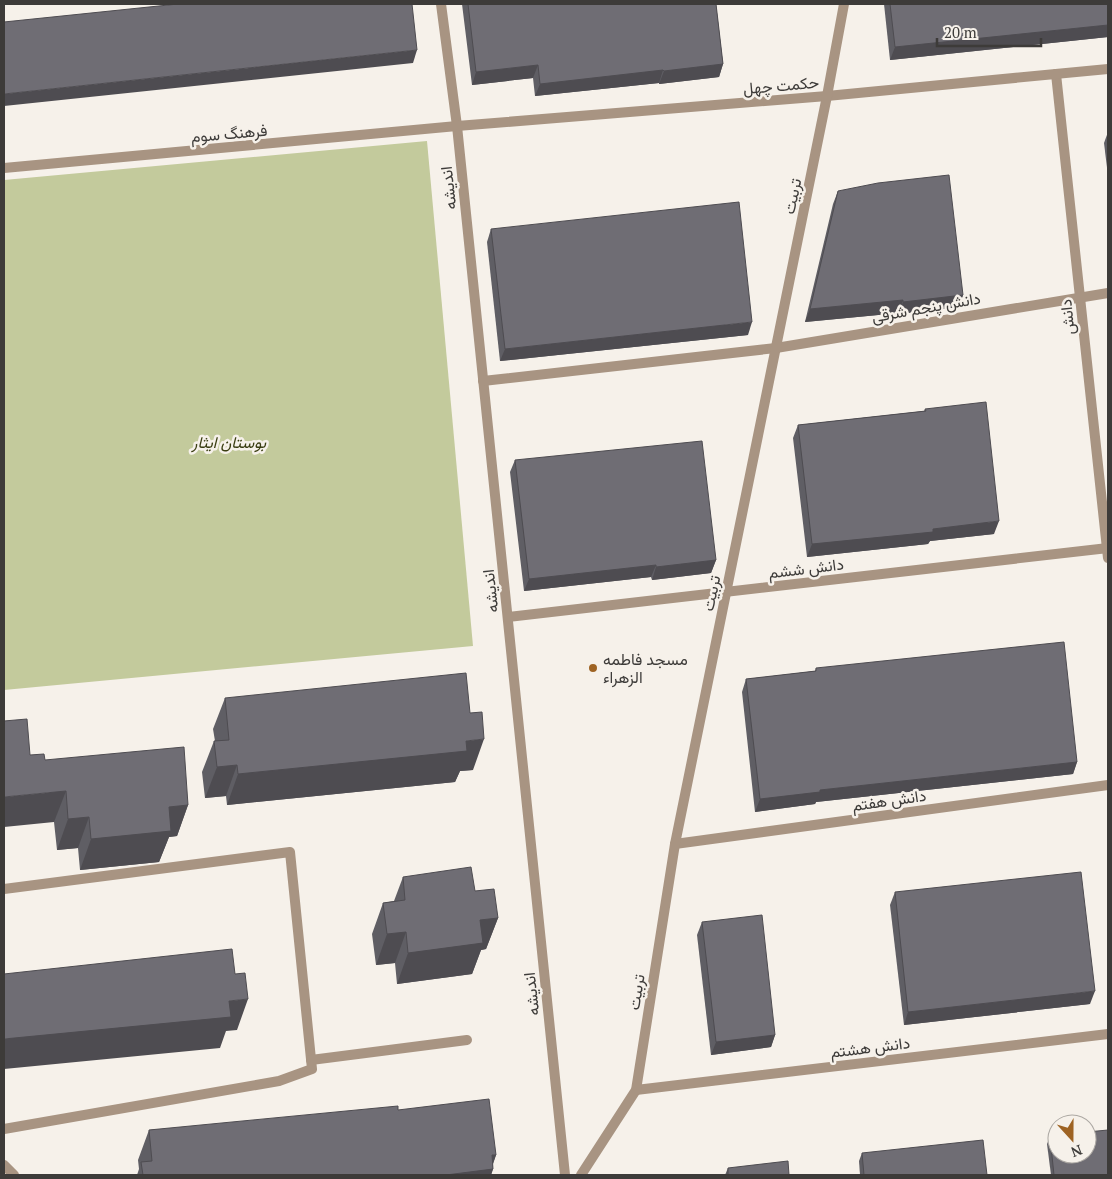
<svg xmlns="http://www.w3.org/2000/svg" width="1112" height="1179" viewBox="0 0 1112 1179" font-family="'PT Serif',Vazirmatn,serif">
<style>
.green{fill:#c3ca9c}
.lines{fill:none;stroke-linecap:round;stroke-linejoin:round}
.street{stroke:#a89482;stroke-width:10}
.wall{fill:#5f5e64}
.shaded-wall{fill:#4e4c51}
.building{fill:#6f6d74;stroke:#4e4c51}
.poi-dot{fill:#9e6323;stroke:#f6f1ea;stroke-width:2}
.labels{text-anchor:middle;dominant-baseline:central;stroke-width:5;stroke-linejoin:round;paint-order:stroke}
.street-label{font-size:16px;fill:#3d3b39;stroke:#f6f1ea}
.park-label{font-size:16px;font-style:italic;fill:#393d11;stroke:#f6f1ea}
.poi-label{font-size:16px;fill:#3d3b39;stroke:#f6f1ea;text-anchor:start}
</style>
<rect width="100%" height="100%" fill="#f6f1ea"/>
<polygon class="green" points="427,141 473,646 4,690 4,180"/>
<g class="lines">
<g class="street">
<polyline points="441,4 457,126 565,1175"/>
<polyline points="1056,74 1108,558"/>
<polyline points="4,168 457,126 827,96 1108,69"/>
<polyline points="483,381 776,348 1108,293"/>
<polyline points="508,617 1108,548"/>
<polyline points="675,844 1108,785"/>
<polyline points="4,889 290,852 312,1069 279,1081 4,1129"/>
<polyline points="311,1060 467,1040"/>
<polyline points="636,1090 1108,1034"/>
<polyline points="4,1165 14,1175"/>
<polyline points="581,1175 636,1090 675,844 827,96 844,4"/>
</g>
</g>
<g class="wall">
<polygon points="462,4 716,4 723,64 719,77 659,84 659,83 535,96 533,78 472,85"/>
<polygon points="884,4 1108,4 1108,37 890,60"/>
<polygon points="1108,132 1108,176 1104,143"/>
<polygon points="838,191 963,295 959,307 899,314 899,313 805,322 833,204"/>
<polygon points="491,229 748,335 500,361 487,242"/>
<polygon points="925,409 994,534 930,541 928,544 807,557 793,438 798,425 924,411"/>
<polygon points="515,460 716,560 711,573 652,580 651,577 524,591 510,472"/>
<polygon points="816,668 1077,762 1073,774 816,802 815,804 755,812 742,692 746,679 815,671"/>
<polygon points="225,698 473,770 460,771 455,782 227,805 226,796 205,798 202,772 214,741 215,741 213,729"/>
<polygon points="45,760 188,805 177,836 169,837 159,862 80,870 78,848 57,850 54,822"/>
<polygon points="403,877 475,891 498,918 486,949 481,950 472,974 397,984 395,963 376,965 372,934 383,903 394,901"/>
<polygon points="895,892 1090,1004 904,1025 890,905"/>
<polygon points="702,922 775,1035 771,1047 711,1055 697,935"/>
<polygon points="398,1110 496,1155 493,1164 493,1169 491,1175 137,1175 139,1169 138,1160 149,1130"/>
<polygon points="1050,1137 1108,1175 1051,1175 1047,1144"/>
<polygon points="862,1153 987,1175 860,1175 859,1161"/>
<polygon points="728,1168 789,1175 725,1175"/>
</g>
<g class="shaded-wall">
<polygon points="1108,25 1108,37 890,60 895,47"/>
<polygon points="417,50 413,63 4,106 4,94"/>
<polygon points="723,64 719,77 659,84 664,71"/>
<polygon points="538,65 533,78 472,85 476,72"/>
<polygon points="663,70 659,83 535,96 540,84"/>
<polygon points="963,295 959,307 899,314 903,302"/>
<polygon points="903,300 899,313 805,322 810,309"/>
<polygon points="752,322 748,335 500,361 505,349"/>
<polygon points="999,521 994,534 930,541 928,544 807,557 812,544"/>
<polygon points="716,560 711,573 652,580 656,567"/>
<polygon points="656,565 651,577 524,591 529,579"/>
<polygon points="484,739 473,770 460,771 455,782 227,805 238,774 466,741"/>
<polygon points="1077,762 1073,774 816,802 815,804 755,812 760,799 820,790"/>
<polygon points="237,765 226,796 205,798 217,767"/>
<polygon points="66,791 54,822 4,827 4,797"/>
<polygon points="188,805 177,836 169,837 159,862 80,870 91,839 169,807"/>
<polygon points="89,817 78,848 57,850 68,819"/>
<polygon points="498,918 486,949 481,950 472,974 397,984 408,953 480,920"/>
<polygon points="406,932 395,963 376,965 387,934"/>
<polygon points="1095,991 1090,1004 904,1025 908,1012"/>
<polygon points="248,999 237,1030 226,1031 220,1048 4,1069 4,1039 229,1001"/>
<polygon points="775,1035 771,1047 711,1055 716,1042"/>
<polygon points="492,1155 496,1155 491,1169 493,1169 491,1175 446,1175"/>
</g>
<g class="building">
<polygon points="178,4 412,4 417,50 4,94 4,22"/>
<polygon points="468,4 716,4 723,64 664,71 663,70 540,84 538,65 476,72"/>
<polygon points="890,4 1108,4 1108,25 895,47"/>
<polygon points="949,175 963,295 903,302 903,300 810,309 838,191 878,183"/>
<polygon points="739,202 752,322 505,349 491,229"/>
<polygon points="986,402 999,521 933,529 933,532 812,544 798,425 926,411 925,409"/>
<polygon points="702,441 716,560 656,567 656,565 529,579 515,460"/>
<polygon points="1064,642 1077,762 820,790 820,792 760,799 746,679 816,671 816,668"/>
<polygon points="466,673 470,713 482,712 484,739 466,741 467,751 238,774 237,765 217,767 214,741 229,740 225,698"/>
<polygon points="27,719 30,755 44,754 45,760 184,747 188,805 169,807 171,831 91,839 89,817 68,819 66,791 4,797 4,721"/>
<polygon points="471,867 475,891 494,889 498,918 480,920 483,943 408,953 406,932 387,934 383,903 405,900 403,877"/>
<polygon points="1081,872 1095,991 908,1012 895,892"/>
<polygon points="762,915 775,1035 716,1042 702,922"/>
<polygon points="232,949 235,974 245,973 248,999 229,1001 231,1017 4,1039 4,974"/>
<polygon points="489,1099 496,1155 492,1155 493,1169 446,1175 143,1175 141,1162 152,1161 149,1130 398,1106 398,1110"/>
<polygon points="1108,1130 1108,1175 1054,1175 1050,1137 1057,1136 1057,1154 1087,1154 1087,1132"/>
<polygon points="983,1140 987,1175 864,1175 862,1153"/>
<polygon points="788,1161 789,1175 728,1175 728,1168"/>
</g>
<circle class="poi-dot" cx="593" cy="668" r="5"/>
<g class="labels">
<g class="street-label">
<text transform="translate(781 85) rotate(-5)">حکمت چهل</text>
<text transform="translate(229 133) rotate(-5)">فرهنگ سوم</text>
<text transform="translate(448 188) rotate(-96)">اندیشه</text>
<text transform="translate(792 196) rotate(-78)">تربیت</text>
<text transform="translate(926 307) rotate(-10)">دانش پنجم شرقی</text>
<text transform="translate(1067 317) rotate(-96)">دانش</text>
<text transform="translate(806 568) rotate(-7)">دانش ششم</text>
<text transform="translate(490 591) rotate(-96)">اندیشه</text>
<text transform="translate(711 593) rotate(-78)">تربیت</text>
<text transform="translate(889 800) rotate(-8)">دانش هفتم</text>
<text transform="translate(636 992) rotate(-81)">تربیت</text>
<text transform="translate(531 994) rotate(-96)">اندیشه</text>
<text transform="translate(870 1047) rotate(-7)">دانش هشتم</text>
</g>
<g class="park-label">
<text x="229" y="442">بوستان ایثار</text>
</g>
<g class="poi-label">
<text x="603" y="659">مسجد فاطمه<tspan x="603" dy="18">الزهراء</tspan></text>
</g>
</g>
<rect width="1112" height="1179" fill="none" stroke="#3d3b39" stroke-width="10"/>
<g transform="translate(1072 1139) rotate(159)"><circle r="24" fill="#f6f1ea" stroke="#aca8a3"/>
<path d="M0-4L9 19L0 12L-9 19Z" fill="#9e6323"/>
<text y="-8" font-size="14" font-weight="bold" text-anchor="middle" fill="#3d3b39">N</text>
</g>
<path d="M937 38v8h104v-8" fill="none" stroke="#3d3b39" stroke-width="2.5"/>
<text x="944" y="38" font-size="15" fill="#3d3b39" stroke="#f6f1ea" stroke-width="4" paint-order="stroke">20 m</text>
</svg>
